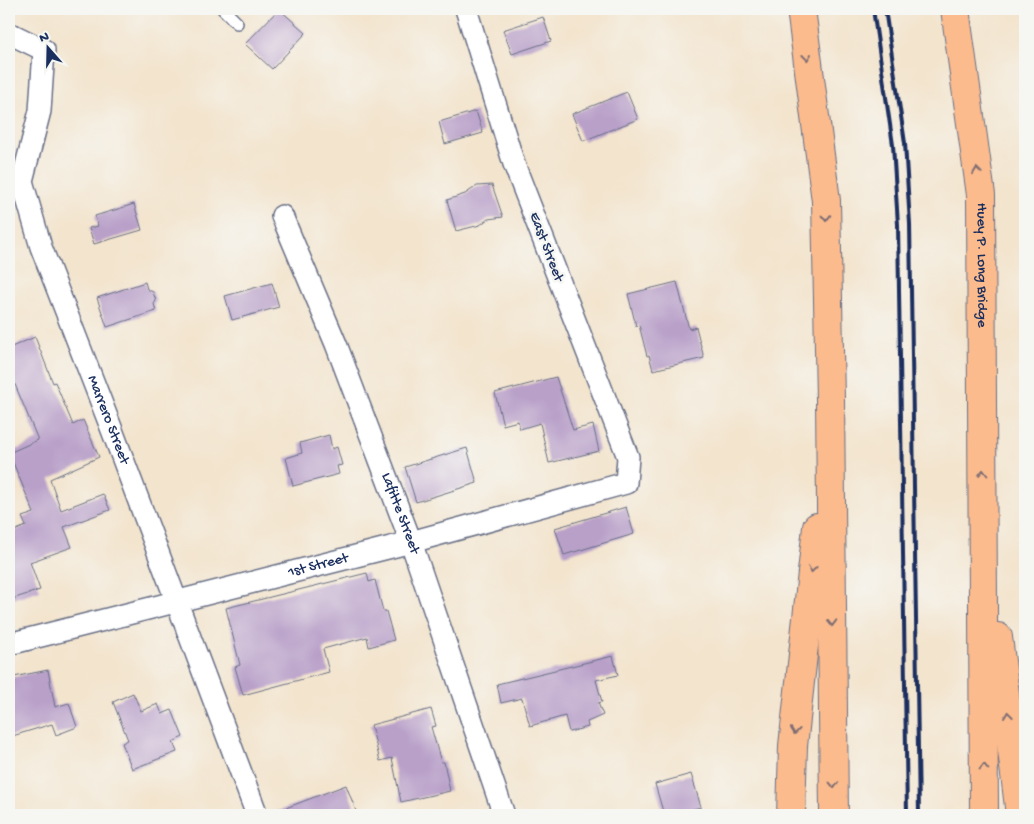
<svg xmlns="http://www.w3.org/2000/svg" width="1034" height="824" viewBox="0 0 1034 824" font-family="'Gochi Hand',sans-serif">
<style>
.building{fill:#b9a0c9}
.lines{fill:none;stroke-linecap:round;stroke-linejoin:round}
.lane-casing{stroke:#676e85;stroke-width:14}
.street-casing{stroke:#676e85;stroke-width:24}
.highway-casing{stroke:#676e85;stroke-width:30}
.lane{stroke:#fff;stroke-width:11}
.street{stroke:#fff;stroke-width:21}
.highway{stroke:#fbbb8d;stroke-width:28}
.rail{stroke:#1b2f5e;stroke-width:4}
.oneway{stroke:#806e73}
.labels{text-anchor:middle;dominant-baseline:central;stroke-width:5;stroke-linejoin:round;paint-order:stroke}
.street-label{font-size:15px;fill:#1b2f5e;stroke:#f6f6f2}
</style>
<rect width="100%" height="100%" fill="#f6f6f2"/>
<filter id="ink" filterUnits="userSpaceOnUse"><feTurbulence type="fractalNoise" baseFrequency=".02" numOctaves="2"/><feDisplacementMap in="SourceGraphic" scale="10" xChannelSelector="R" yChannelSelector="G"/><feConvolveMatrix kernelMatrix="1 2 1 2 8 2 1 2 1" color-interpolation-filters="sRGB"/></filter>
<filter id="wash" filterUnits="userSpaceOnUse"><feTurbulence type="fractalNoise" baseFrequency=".0096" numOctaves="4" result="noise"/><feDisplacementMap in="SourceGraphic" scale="20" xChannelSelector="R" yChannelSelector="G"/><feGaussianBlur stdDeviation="1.12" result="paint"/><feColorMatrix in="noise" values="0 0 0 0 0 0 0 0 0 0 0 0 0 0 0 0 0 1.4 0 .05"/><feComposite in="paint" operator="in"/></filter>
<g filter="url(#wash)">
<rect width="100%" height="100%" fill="#f3e4cd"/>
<g id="blocks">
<g class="building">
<polygon points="279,9 306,33 272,69 245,44"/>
<polygon points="543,17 551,41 512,54 503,30"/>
<polygon points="627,92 638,119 583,141 572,114"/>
<polygon points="476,111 483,133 445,144 439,122"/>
<polygon points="492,185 503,217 488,219 480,225 456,231 447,200 465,194 477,186"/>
<polygon points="134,204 142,230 94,244 89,228 98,226 95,216"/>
<polygon points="145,282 147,289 153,292 156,301 154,304 156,311 107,327 97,298"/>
<polygon points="677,282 689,329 696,327 704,358 653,370 649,355 647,356 639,325 636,326 628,294"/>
<polygon points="272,283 279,307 232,320 225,296"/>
<polygon points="35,337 53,383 55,382 73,425 83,420 99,457 50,479 61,510 103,494 110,510 64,527 72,547 30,562 40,590 9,600 9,533 26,526 22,517 34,513 9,453 38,440 9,370 9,348"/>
<polygon points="556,377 573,430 593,425 599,451 549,463 540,423 520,429 518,421 503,425 495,393"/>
<polygon points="329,435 332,449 337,447 342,465 337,466 339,474 293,486 286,458 302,453 300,443"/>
<polygon points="467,448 477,483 416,502 405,467"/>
<polygon points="626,507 634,534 564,555 555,528"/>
<polygon points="367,573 369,582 375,580 383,611 386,611 394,640 369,647 367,637 323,649 329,672 243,695 235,667 240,665 226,608"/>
<polygon points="613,656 618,675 596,680 602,702 598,703 603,715 587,722 588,727 569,732 565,716 530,726 522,698 501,703 497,684"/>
<polygon points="48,670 55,707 69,703 77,727 56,735 52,724 9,737 9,678"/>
<polygon points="133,693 141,711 158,704 162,714 172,710 183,737 173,742 177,752 132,769 122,743 128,740 113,702"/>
<polygon points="431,709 436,726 431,727 441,762 444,762 450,791 401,802 392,758 380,761 371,725"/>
<polygon points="691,774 701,807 673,815 664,815 655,784"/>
<polygon points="346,785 356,811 344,815 270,815 270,814"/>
</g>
</g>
</g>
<g filter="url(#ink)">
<use href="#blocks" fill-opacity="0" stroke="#676e85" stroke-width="1"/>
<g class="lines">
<g class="lane-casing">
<polyline id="lane" points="223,9 237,23"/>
</g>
<g class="street-casing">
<g id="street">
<path id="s1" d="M13,35L44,50L40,111L22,181L41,247L112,430L257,815"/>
<path id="s2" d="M282,216L336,344L411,542L504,815"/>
<path id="s3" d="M9,644L411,542L626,483L628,457L514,164L466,9"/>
</g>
</g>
<g class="highway-casing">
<g id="highway">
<polyline points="801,9 826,201 830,399 834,815"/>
<path id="s4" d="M955,9L981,195L984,815"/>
<polyline points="998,637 1020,815"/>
<polyline points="791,815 793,746 817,527"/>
</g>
</g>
<use href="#lane" class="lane"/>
<use href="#street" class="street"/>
<use href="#highway" class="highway"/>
<g class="rail">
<polyline points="873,9 893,145 898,225 907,815"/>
<polyline points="885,9 905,143 910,224 919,815"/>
</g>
</g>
<defs><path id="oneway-chevron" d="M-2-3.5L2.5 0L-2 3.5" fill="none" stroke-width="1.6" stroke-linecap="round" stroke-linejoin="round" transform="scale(1.25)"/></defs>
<g class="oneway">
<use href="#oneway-chevron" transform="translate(807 57) rotate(83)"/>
<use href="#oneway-chevron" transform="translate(977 171) rotate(-98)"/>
<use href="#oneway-chevron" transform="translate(826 218) rotate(89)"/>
<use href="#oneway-chevron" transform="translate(983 473) rotate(-90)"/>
<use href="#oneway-chevron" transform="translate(812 569) rotate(96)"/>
<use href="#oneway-chevron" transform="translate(832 623) rotate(89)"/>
<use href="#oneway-chevron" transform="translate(1008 715) rotate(-97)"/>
<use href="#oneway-chevron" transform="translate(795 731) rotate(96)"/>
<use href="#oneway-chevron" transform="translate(984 767) rotate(-90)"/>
<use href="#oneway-chevron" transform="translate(834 785) rotate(89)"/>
</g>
</g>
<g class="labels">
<g class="street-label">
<text transform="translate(546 247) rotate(69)">East Street</text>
<text stroke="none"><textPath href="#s4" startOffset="258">Huey P. Long Bridge</textPath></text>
<text stroke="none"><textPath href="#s1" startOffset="422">Marrero Street</textPath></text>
<text stroke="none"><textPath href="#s2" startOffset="320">Lafitte Street</textPath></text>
<text stroke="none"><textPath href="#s3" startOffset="319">1st Street</textPath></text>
</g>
</g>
<rect width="1034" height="824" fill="none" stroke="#f6f6f2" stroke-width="30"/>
<g transform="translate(48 48) rotate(340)" stroke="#f6f6f2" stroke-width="4" paint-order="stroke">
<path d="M0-4L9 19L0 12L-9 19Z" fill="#1b2f5e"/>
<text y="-8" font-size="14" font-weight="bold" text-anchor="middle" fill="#1b2f5e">N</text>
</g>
</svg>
